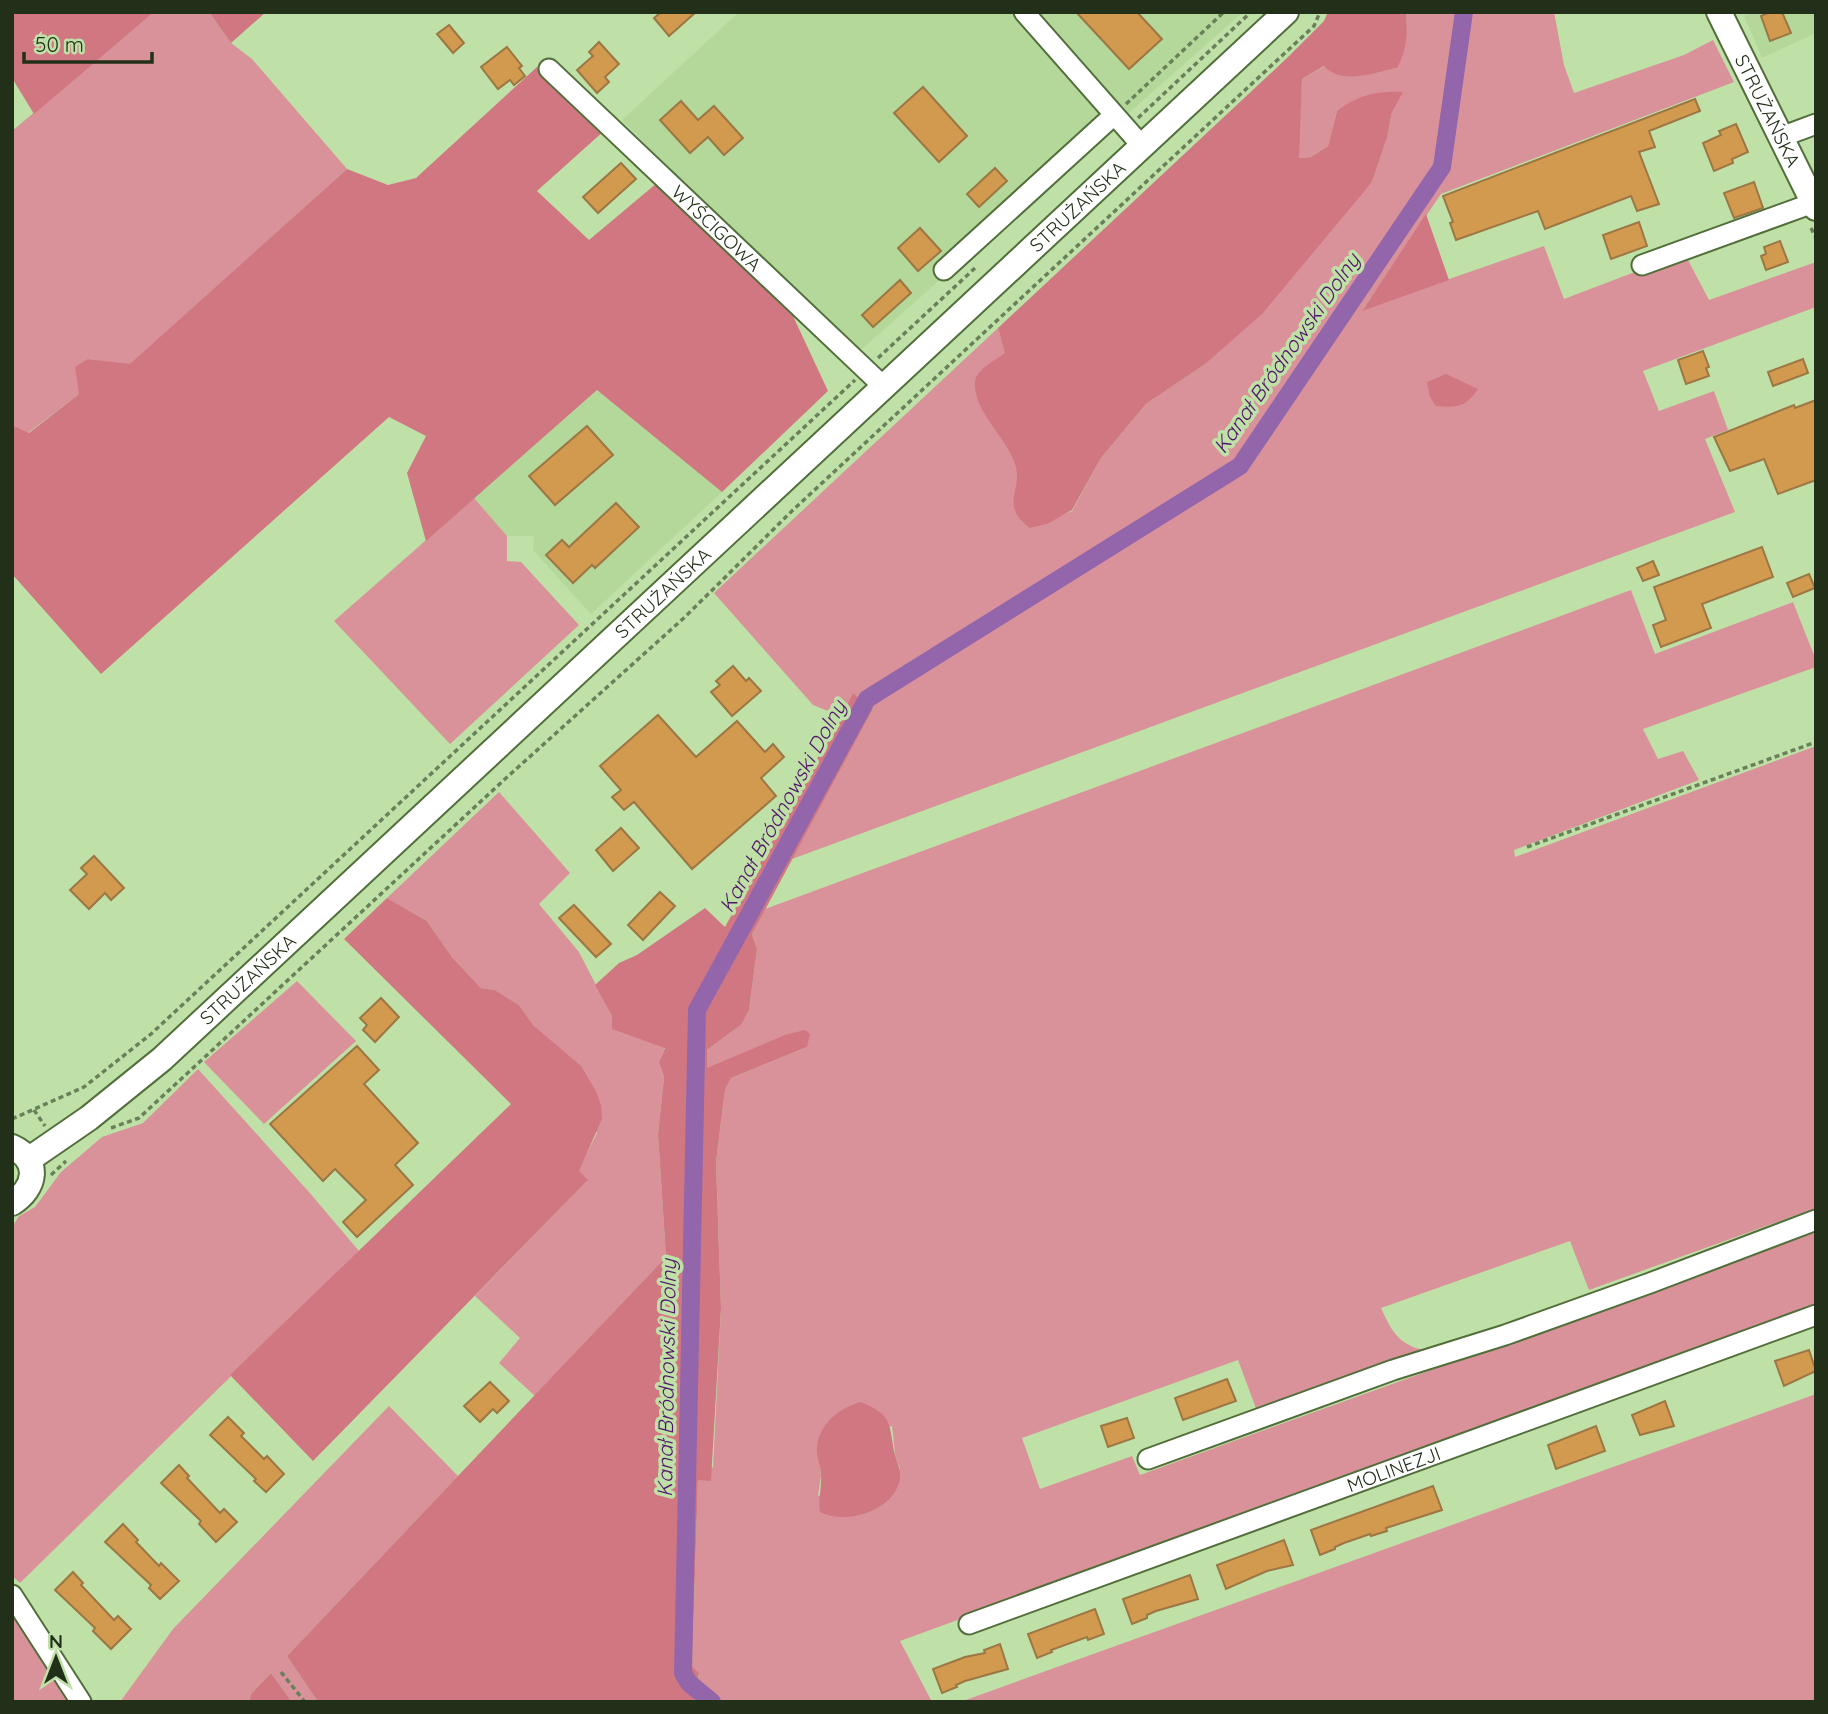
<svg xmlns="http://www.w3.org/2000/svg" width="1828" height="1714" viewBox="0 0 1828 1714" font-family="Quicksand,sans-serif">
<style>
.built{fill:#b3d899}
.green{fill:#d99299;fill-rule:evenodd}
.forest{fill:#d17782}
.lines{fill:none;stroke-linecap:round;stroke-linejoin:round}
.canal{stroke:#9366ab;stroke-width:18}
.building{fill:#d19a4f;stroke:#9c7643;stroke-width:2}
.minor-casing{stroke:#516e3b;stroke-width:23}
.major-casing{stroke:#516e3b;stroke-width:28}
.path{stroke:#69805a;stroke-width:3.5;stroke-dasharray:5 3.5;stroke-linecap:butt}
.minor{stroke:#fff;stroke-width:19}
.major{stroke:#fff;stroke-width:24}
.labels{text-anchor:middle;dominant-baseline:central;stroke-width:7;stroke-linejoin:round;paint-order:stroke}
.street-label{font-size:19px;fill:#222f19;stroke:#bfe1a8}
.water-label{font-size:21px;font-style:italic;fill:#4f1369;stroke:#bfe1a8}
</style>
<rect width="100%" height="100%" fill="#bfe1a8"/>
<g class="built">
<polygon points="739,12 1243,12 854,356 622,120"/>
<polygon points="1754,12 1816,12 1816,33 1762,58 1744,16"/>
<polygon points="597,390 722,492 591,614 533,550 534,536 507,536 474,498"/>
</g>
<g class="green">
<polygon points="154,12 209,12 231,43 252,59 347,169 130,365 88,359 79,394 28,433 12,425 12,131"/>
<path d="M1406,12H1554L1564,65L1574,93L1684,55L1713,40L1734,82L1441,194L1363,309L1544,246L1564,299L1640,270L1643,276L1688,260L1709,300L1816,262V307L1643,371L1659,411L1714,391L1728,430L1705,439L1735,512L792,859L873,709L853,693L840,716L813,705L714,593L998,328L1006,353L979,372C981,385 980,404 986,415C996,432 1015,449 1017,468C1020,495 1003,507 1031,528L1072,511L1101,458L1146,404L1204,365L1372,182L1387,138L1392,112L1337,111L1328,146L1311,157L1298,158L1302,79L1325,66L1384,70L1397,68L1407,28Z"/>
<polygon points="474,498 507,536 507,561 521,562 579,625 450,744 334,621"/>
<path d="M1631,590L1655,654L1793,602L1816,660V667L1643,729L1658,759L1683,751L1699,780L1514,850L1515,857L1816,746V1208L1589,1290L1570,1241L1381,1308C1391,1330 1398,1344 1423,1350L1257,1411L1238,1360L1022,1438L1040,1489L1132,1456L1140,1475L1816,1231V1307L900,1641L932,1702H694L699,1674L692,1668L698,1479L713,1467L721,1308L716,1162L725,1090L731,1078L807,1047L732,1059L706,1069L707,1050L742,1024L749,1010L757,949L752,934L765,909ZM892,1426L895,1454L900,1469L818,1496L821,1476L817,1447Z"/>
<polygon points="499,792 570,873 539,904 579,952 612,1016 665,1047 659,1062 664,1077 658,1134 666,1257 535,1396 499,1363 520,1338 475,1296 587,1181 578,1171 597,1133 544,1036 534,1026 519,1005 495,990 481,988 452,957 427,921 387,898"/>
<polygon points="297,981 356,1041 264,1124 204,1062"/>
<polygon points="198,1069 309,1192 359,1251 20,1583 12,1576 12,1227 19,1216 35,1207 61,1172 102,1137 143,1123"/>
<polygon points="1816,1394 1816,1702 960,1702"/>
<polygon points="389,1406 458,1476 287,1656 318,1702 292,1702 271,1673 251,1694 249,1702 120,1702 173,1629"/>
<polygon points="12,1609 73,1702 12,1702"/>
</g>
<g class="forest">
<polygon points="12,12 154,12 34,114 12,78"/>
<polygon points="209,12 266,12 231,43"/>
<path d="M1328,12H1406C1408,32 1407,50 1397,68C1374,72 1343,86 1324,66L1302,79L1299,158L1311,157L1328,146L1337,111C1359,95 1376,91 1403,92L1392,112L1387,138L1372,182L1262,314L1204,365L1146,404L1101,458L1072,510L1047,524L1030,528C998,504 1024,490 1015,464C1006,436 973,412 975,382C976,369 995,361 1005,353L998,328L1287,58L1324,21Z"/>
<polygon points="537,67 605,130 537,191 589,240 657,183 793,316 828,391 722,492 597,390 426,541 407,473 426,436 389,417 101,674 12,574 12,425 29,433 79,394 75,367 88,359 130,364 347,169 388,185 416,178"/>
<polygon points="1426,214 1449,280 1362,311"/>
<path d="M1446,374L1478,389C1466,407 1456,408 1436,406L1430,397L1427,382Z"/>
<polygon points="853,693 873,709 752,934 757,949 749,1010 742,1024 707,1050 707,1068 785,1035 805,1030 810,1034 807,1047 731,1078 725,1090 716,1162 721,1308 711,1481 698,1480 692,1667 699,1673 694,1702 318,1702 287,1656 666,1257 658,1134 664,1077 659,1062 665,1048 612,1029 612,1016 595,985 619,963 637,955 705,908 725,927"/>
<polygon points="387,898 427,921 452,957 481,988 495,990 519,1005 534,1026 581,1066 596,1091 601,1105 602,1119 579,1171 588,1180 313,1461 230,1375 511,1104 344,939"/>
<path d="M861,1402C891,1415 889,1421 894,1451C896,1460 901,1468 900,1478C896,1510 846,1526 820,1512C818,1498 822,1487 821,1474C820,1465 816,1455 817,1447C819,1424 840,1407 861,1402Z"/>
<polygon points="271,1673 292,1702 249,1702 251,1694"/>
</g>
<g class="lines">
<polyline class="canal" points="712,1702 689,1683 683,1673 697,1010 867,699 1240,466 1442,167 1464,12"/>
</g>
<g class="building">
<polygon points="661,12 696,12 669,36 654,18"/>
<polygon points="1076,12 1137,12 1162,39 1129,69"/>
<polygon points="1770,12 1782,12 1791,33 1770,41 1761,16"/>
<polygon points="449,25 464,43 453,53 437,34"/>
<polygon points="599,42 619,64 605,77 609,82 597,93 577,70 593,56 589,52"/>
<polygon points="507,47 522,66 519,68 525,76 514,85 510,80 498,89 481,67"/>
<polygon points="923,87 967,136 939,162 894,113"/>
<polygon points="1695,99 1700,111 1649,131 1655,147 1639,152 1659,204 1637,211 1631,196 1545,229 1538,211 1456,240 1450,223 1453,222 1443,196"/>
<polygon points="681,101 698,120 714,106 743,138 724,155 708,137 690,153 660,120"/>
<polygon points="1736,124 1748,152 1732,159 1733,163 1714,171 1703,143 1721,135 1719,131"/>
<polygon points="621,163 636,179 598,213 583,197"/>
<polygon points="995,168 1007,181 979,207 967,194"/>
<polygon points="1754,182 1763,208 1734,218 1724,193"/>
<polygon points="1639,222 1647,246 1611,259 1603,235"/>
<polygon points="920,228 941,251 918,271 898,248"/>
<polygon points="1780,241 1788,262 1766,270 1761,256 1766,254 1764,247"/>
<polygon points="900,280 911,293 873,327 862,315"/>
<polygon points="1703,351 1709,367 1706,368 1709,376 1686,384 1678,360"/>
<polygon points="1803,359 1808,373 1773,386 1768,372"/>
<polygon points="1816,400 1816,480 1778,494 1764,459 1730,471 1714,437 1794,405 1795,408"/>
<polygon points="587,426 613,455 555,505 529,476"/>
<polygon points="616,503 639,527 595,568 592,565 573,583 546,555 562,540 569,547"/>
<polygon points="1762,547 1773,577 1702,604 1711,628 1661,647 1653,625 1666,620 1654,587"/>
<polygon points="1653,561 1659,575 1643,581 1637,568"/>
<polygon points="1809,574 1815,588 1793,597 1787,583"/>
<polygon points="733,666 746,681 749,678 761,691 732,716 711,692 720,685 716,681"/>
<polygon points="658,715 696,757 737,721 765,752 773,744 784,757 761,778 776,796 692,869 634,802 624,810 612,797 621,790 600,766"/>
<polygon points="621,828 639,848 613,871 596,850"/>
<polygon points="94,856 124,888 111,900 105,893 89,909 70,890 87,874 81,868"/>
<polygon points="660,892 675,906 643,940 628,925"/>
<polygon points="574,905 611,944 596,957 559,918"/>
<polygon points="381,998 399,1017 375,1042 363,1030 367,1025 360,1018"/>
<polygon points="357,1046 379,1070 364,1084 418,1143 395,1165 413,1185 357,1237 343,1222 366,1200 335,1169 323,1181 270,1124"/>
<polygon points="1809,1350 1816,1371 1784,1386 1775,1361"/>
<polygon points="1227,1379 1236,1401 1183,1420 1175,1398"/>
<polygon points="490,1382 509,1401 497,1413 493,1409 480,1422 464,1406"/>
<polygon points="1665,1401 1674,1426 1640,1435 1632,1415"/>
<polygon points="228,1417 244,1433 241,1436 264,1459 267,1456 284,1474 266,1492 254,1481 256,1479 210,1435"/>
<polygon points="1127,1418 1134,1438 1108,1447 1101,1426"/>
<polygon points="1596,1426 1605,1451 1556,1469 1548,1445"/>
<polygon points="179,1465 189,1476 187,1478 220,1513 224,1509 237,1522 216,1542 199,1524 201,1521 161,1483"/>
<polygon points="1433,1486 1442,1510 1386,1528 1387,1531 1371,1536 1370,1534 1344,1543 1335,1547 1335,1549 1320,1555 1311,1530"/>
<polygon points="123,1524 138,1540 136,1542 159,1566 161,1563 179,1581 160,1599 149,1588 151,1585 105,1542"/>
<polygon points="1284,1540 1293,1565 1267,1571 1226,1589 1217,1565"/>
<polygon points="73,1572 83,1583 81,1585 114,1620 118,1616 131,1629 111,1649 93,1631 95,1628 55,1590"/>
<polygon points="1190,1575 1198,1599 1156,1611 1147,1615 1147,1618 1132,1624 1123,1599"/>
<polygon points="1095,1609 1104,1634 1088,1640 1087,1637 1051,1650 1052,1652 1037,1658 1028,1634"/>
<polygon points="1000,1644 1008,1669 965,1681 956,1685 957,1687 942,1693 933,1669 965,1657 985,1653 984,1650"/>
</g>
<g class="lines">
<g class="minor-casing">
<g id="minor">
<polyline points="1024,12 1142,146"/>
<path id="s1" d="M549,69L883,386"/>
<polyline points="1781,137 1816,124"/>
<polyline points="1642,265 1813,203"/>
<polyline points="944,270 1114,115"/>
<polyline points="1148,1459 1393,1370 1505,1335 1650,1283 1816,1220"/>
<polyline points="12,1595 81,1702"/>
<path id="s2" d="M969,1624L1816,1315"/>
</g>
</g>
<g class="major-casing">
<g id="major">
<path id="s3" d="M1719,12L1816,208"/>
<path d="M12,1147C41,1160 36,1188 12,1203"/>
<path id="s4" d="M28,1160L89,1118L162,1059L1286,12"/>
</g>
</g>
<g class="path">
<polyline points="1126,104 1224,12"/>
<polyline points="1138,118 1251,12"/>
<polyline points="1811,228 1816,238"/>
<polyline points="878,358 975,268"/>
<polyline points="1527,847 1816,742"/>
<polyline points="34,1110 45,1126"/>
<polyline points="12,1119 84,1087 151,1034 855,380"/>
<polyline points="111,1128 139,1118 505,779 685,617 793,510 1314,26 1320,12"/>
<polyline points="51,1175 66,1161"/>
<polyline points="281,1672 305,1702"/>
</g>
<use href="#minor" class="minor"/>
<use href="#major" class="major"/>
</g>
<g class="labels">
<g class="street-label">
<text stroke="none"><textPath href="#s3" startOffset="110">STRUŻAŃSKA</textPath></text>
<text stroke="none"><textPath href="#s4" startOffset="1419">STRUŻAŃSKA</textPath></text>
<text stroke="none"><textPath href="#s1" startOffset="231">WYŚCIGOWA</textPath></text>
<text stroke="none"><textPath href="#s4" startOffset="852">STRUŻAŃSKA</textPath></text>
<text stroke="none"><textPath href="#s4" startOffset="285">STRUŻAŃSKA</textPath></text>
<text stroke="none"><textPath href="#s2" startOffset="452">MOLINEZJI</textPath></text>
</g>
<g class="water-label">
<text transform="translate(1286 353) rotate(-55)">Kanał Bródnowski Dolny</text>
<text transform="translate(782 806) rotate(-61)">Kanał Bródnowski Dolny</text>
<text transform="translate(666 1378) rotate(-89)">Kanał Bródnowski Dolny</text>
</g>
</g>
<rect width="1828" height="1714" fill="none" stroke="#222f19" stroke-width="28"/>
<g transform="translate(56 1658)" stroke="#bfe1a8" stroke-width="5" paint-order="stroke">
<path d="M0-5L12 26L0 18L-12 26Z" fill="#222f19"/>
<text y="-10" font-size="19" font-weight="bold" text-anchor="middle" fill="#222f19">N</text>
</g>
<path d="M24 52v10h128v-10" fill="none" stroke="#222f19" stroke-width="3.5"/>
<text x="35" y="52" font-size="21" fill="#222f19" stroke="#bfe1a8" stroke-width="5" paint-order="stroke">50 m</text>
</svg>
